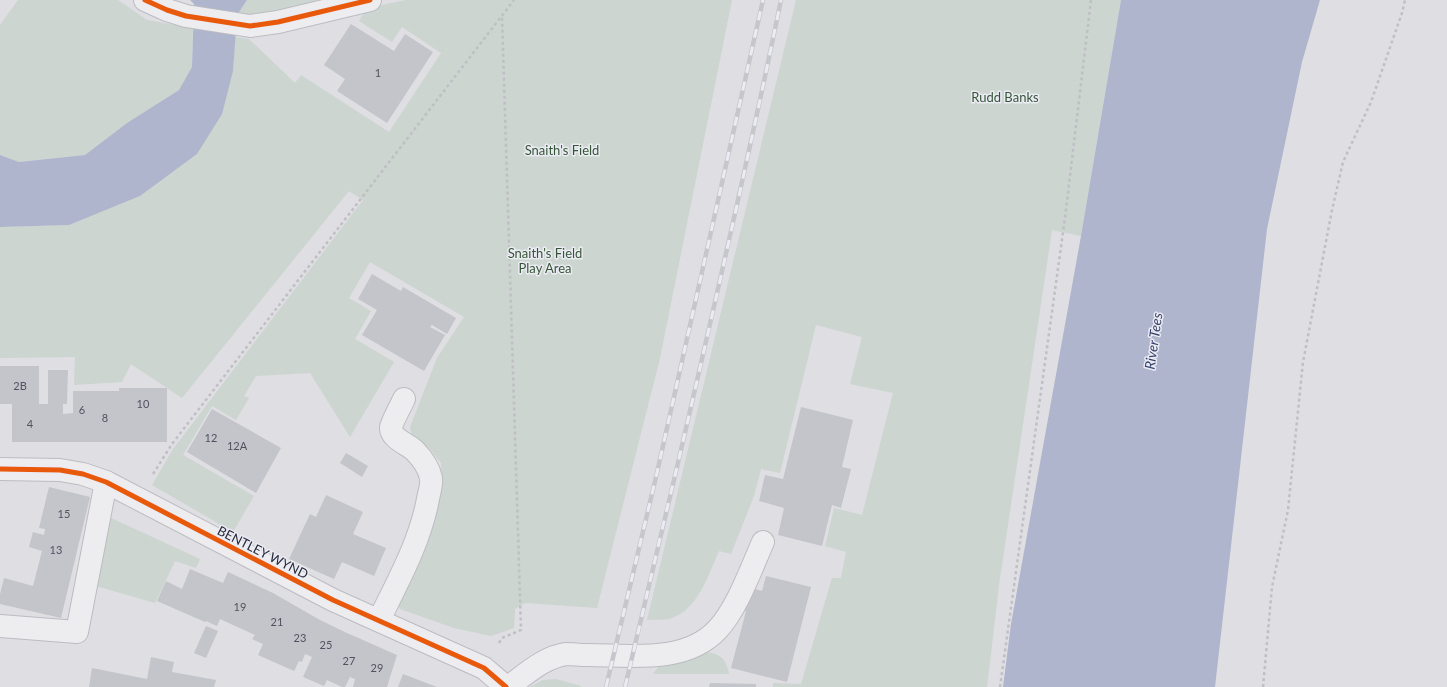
<svg xmlns="http://www.w3.org/2000/svg" width="1447" height="687" viewBox="0 0 1447 687" font-family="Lato,sans-serif">
<style>
.green{fill:#ccd5cf}
.water{fill:#aeb5cd}
.building{fill:#c4c5ca}
.lines{fill:none;stroke-linecap:round;stroke-linejoin:round}
.minor-casing{stroke:#bcbcc1;stroke-width:24}
.path{stroke:#bfbfc5;stroke-width:2.5;stroke-dasharray:3 3;stroke-linecap:butt}
.minor{stroke:#ededf0;stroke-width:22}
.rail-casing{stroke:#c6c7cb;stroke-width:4.5}
.rail{stroke:#ebecf3;stroke-width:3;stroke-dasharray:9;stroke-linecap:butt}
.cycleway-casing{stroke:#ebecf3;stroke-width:8}
.cycleway{stroke:#e8590c;stroke-width:5}
.labels{text-anchor:middle;dominant-baseline:central;stroke-width:3;stroke-linejoin:round;paint-order:stroke}
.number-label{font-size:11px;fill:#505260}
.park-label{font-size:13px;fill:#365538;stroke:#ebecf3}
.street-label{font-size:13px;fill:#27293a;stroke:#ebecf3}
.water-label{font-size:14px;font-style:italic;fill:#353f6b;stroke:#ebecf3}
</style>
<rect width="100%" height="100%" fill="#dedee3"/>
<g class="green">
<polygon points="18,0 118,0 147,20 193,28 192,67 179,90 127,123 85,155 19,162 0,155 0,25"/>
<polygon points="247,0 316,0 315,2 267,16 237,15"/>
<polygon points="406,0 732,0 660,358 597,608 525,603 515,609 514,628 491,636 454,628 400,609 397,603 442,482 441,463 430,449 412,436 410,427 437,358 464,317 370,262 349,298 371,311 355,339 394,362 350,437 310,373 256,376 244,396 249,398 236,420 212,406 183,455 254,496 233,532 152,485 173,449 363,200 349,191 182,398 131,364 122,382 74,385 75,357 0,358 0,227 69,225 140,196 197,154 233,71 235,37 249,39 295,83 301,75 389,132 441,53 402,27 392,42 359,21 367,8"/>
<path d="M796,0H1121L1081,236L1052,230L999,585L987,687H773V683L801,684L832,578H841L846,552L825,546L834,508L862,515L893,393L850,384L862,337L816,325L780,473L761,469L754,496L731,554L719,551C708,575 699,608 672,618C665,621 655,619 647,620Z"/>
<polygon points="109,517 200,559 196,568 175,561 155,603 96,586"/>
<path d="M706,652C721,654 726,659 729,674H653L659,666L693,653Z"/>
<polygon points="556,679 581,686 581,687 530,687 543,680"/>
</g>
<g class="water">
<polygon points="190,0 247,0 237,15 233,71 222,114 197,154 140,196 69,225 0,227 0,155 19,162 85,155 127,123 179,90 192,67 194,4"/>
<polygon points="1121,0 1320,0 1302,62 1267,229 1215,687 1003,687 1011,624 1081,236"/>
</g>
<g class="building">
<polygon points="351,24 394,51 405,34 433,52 387,123 337,91 345,79 324,65"/>
<polygon points="372,274 401,291 403,287 456,318 447,334 432,325 430,327 445,335 424,371 362,335 377,310 358,299"/>
<polygon points="0,366 39,366 39,404 48,404 48,370 68,370 67,404 63,404 63,414 73,413 73,391 119,391 119,388 167,388 167,442 12,442 12,404 0,404"/>
<polygon points="801,407 853,420 842,467 851,469 841,508 832,505 822,546 778,535 784,508 759,501 765,475 783,479"/>
<polygon points="212,409 281,448 256,493 187,452"/>
<polygon points="346,453 368,466 362,477 340,463"/>
<polygon points="49,487 90,497 61,618 0,604 0,594 4,578 33,586 42,551 29,547 33,532 44,535 45,529 39,528"/>
<polygon points="326,495 363,512 353,534 386,548 374,576 342,562 334,579 289,559 310,514 316,517"/>
<polygon points="190,569 223,583 228,572 273,593 320,620 347,633 397,655 387,687 353,687 355,679 350,677 345,687 342,687 327,680 324,686 303,677 312,657 305,654 302,662 299,661 294,671 258,655 263,644 252,639 255,635 220,619 217,626 206,621 205,622 157,601 166,581 182,589"/>
<polygon points="766,576 811,587 787,682 731,668 746,611 743,610 748,587 762,591"/>
<polygon points="206,626 218,631 206,658 194,653"/>
<polygon points="151,657 174,662 172,672 216,680 214,687 89,687 92,668 147,679"/>
<polygon points="403,674 437,687 398,687"/>
<polygon points="710,683 756,684 756,687 709,687"/>
</g>
<g class="lines">
<g class="minor-casing">
<g id="minor">
<polyline points="145,0 167,10 186,16 250,26 278,22 370,0"/>
<polyline points="0,469 60,470 83,474 106,482 333,600 484,668 506,687"/>
<path d="M379,620C398,581 420,542 428,499C429,493 432,485 431,478C429,468 421,457 414,450C407,444 390,438 391,427C392,422 401,405 404,399"/>
<polyline points="0,626 77,632 106,482"/>
<path d="M508,687C525,675 544,657 566,654C572,654 580,655 587,655C629,655 685,664 717,630C737,609 751,569 763,542"/>
</g>
</g>
<g class="path">
<polyline points="153,474 172,444 514,0"/>
<polyline points="499,643 502,638 521,630 502,16"/>
<polyline points="1000,687 1065,218 1091,0"/>
<polyline points="1263,687 1272,587 1288,510 1303,362 1332,210 1343,162 1371,102 1402,13 1405,0"/>
</g>
<use href="#minor" class="minor"/>
<g class="rail-casing">
<g id="rail">
<polyline points="606,687 656,477 763,0"/>
<path d="M625,687C642,618 657,549 674,480C711,321 748,161 781,0"/>
</g>
</g>
<use href="#rail" class="rail"/>
<g class="cycleway-casing">
<g id="cycleway">
<polyline points="145,0 167,10 186,16 250,26 278,22 370,0"/>
<polyline points="0,469 60,470 83,474 106,482 333,600 484,668 506,687"/>
</g>
</g>
<use href="#cycleway" class="cycleway"/>
</g>
<g class="labels">
<g class="number-label">
<text x="378" y="72">1</text>
<text x="20" y="385">2B</text>
<text x="143" y="403">10</text>
<text x="82" y="409">6</text>
<text x="105" y="417">8</text>
<text x="30" y="423">4</text>
<text x="211" y="437">12</text>
<text x="237" y="445">12A</text>
<text x="64" y="513">15</text>
<text x="56" y="549">13</text>
<text x="240" y="606">19</text>
<text x="277" y="621">21</text>
<text x="300" y="637">23</text>
<text x="326" y="644">25</text>
<text x="349" y="660">27</text>
<text x="377" y="667">29</text>
</g>
<g class="park-label">
<text x="1005" y="97">Rudd Banks</text>
<text x="562" y="150">Snaith's Field</text>
<text x="545" y="253">Snaith's Field<tspan x="545" dy="15">Play Area</tspan></text>
</g>
<g class="street-label">
<text transform="translate(263 552) rotate(27)">BENTLEY WYND</text>
</g>
<g class="water-label">
<text transform="translate(1153 341) rotate(-82)">River Tees</text>
</g>
</g>
</svg>
